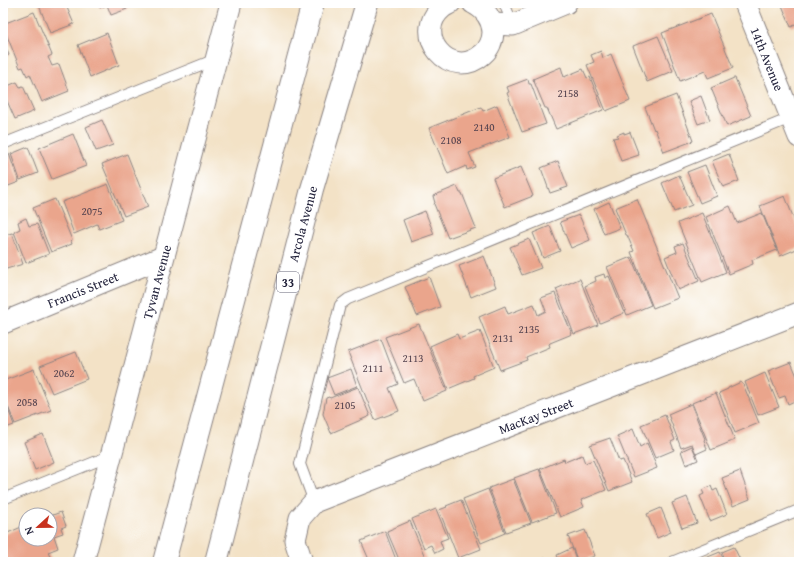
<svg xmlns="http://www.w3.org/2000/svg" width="802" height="565" viewBox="0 0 802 565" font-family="'Gentium Book Plus',serif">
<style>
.building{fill:#eaa58c}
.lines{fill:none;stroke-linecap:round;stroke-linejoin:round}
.lane-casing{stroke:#8a8280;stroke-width:12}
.street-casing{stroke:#8a8280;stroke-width:23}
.primary-casing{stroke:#8a8280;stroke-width:24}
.lane{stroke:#fff;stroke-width:10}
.street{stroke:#fff;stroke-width:21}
.primary{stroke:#fff;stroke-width:22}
.labels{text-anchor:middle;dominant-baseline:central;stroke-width:4;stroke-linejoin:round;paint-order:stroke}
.number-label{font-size:11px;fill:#54434f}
.shield{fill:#fff;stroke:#646476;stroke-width:1}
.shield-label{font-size:12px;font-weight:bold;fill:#22223b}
.street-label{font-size:13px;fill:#22223b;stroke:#fff}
</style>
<rect width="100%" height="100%" fill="#fff"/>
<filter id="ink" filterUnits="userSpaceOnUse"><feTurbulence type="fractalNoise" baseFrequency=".025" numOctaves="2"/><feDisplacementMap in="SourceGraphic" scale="8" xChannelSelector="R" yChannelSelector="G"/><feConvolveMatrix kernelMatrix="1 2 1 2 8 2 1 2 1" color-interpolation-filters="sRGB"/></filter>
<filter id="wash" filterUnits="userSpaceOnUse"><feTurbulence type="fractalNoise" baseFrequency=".012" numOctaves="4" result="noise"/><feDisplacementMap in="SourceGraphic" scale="16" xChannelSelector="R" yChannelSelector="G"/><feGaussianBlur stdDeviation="0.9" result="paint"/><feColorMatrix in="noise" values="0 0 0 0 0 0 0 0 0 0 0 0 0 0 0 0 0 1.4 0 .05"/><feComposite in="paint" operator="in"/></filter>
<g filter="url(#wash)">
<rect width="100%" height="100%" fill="#f3e2c6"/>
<g id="blocks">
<g class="building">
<polygon points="38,3 65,3 74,24 50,33"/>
<polygon points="98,3 124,3 127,9 111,15 107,5 100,8"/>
<polygon points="125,3 139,3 127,8"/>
<polygon points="781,3 799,3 799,23 791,27"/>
<polygon points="34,12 52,55 48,57 52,66 59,64 69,91 42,102 30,74 27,76 23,67 20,68 3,26 3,24"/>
<polygon points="711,14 733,68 708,78 705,71 680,81 662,33"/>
<polygon points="107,33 119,65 90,77 78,45"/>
<polygon points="658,36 673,71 647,82 633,46"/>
<polygon points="3,41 9,55 3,58"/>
<polygon points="601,51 603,58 611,54 630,101 606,111 587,65 594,62 591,55"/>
<polygon points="561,67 564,77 583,69 587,78 590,77 603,110 556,129 547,108 545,108 533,79"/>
<polygon points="734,78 735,78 751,116 727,126 711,88"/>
<polygon points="528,79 529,84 531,84 546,124 522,132 507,93 509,92 507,87"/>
<polygon points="17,82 20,87 23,86 34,111 15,119 4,94 6,93 3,88"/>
<polygon points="676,95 693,141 664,152 655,129 654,130 645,107"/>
<polygon points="701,96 710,120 698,124 689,101"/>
<polygon points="497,105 510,137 469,153 475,167 467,170 466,166 448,174 429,128 481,107 483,111"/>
<polygon points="102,120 113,145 96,151 86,127"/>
<polygon points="624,132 624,134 630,132 639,155 621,161 613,138 618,137 617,135"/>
<polygon points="73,134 86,166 52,179 39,148"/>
<polygon points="28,147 38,173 20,180 11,154"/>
<polygon points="9,154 19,182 3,188 3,156"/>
<polygon points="127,154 148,207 124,216 102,164"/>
<polygon points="729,154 739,181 723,187 712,161"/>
<polygon points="558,161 568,187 550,193 541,168"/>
<polygon points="705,165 717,196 700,203 687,172"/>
<polygon points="521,167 533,196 505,207 493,178"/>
<polygon points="679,175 692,205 674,212 662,183"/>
<polygon points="108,184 122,220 99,229 97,224 74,234 62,202"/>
<polygon points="457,186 460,193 462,193 476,228 448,238 434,204 435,203 433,196"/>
<polygon points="785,196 799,232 799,248 780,256 760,206"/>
<polygon points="55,199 72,240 71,241 72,244 51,252 33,208"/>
<polygon points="637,199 678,298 653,308 631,252 634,251 627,235 626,235 615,208"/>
<polygon points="609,202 620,228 604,234 594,209"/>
<polygon points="730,206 737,223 762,213 777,250 752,260 753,264 729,274 706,217"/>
<polygon points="425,211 434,234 411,242 403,220"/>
<polygon points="702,213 726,272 702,282 678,223"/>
<polygon points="579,215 590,240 571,248 560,222"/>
<polygon points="26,218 29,226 37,224 49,254 26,263 14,232 20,229 18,222"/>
<polygon points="550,226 560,251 543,258 533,233"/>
<polygon points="3,229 5,235 12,233 23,264 3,270"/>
<polygon points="529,239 541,268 522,275 510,247"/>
<polygon points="683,243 699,281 678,290 665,257 677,252 675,246"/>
<polygon points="484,256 496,287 471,297 459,266"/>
<polygon points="631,257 651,305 627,315 607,267"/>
<polygon points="604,274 605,278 609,276 624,313 600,323 585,286 596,281 595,277"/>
<polygon points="429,277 440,307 417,316 405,287"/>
<polygon points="579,279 580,279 598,325 574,334 556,289"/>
<polygon points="555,293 572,334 550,343 549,344 550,347 526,357 527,360 500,370 479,317 505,306 508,314 534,304 538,315 546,311 541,298"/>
<polygon points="419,324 447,391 423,401 414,379 404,383 385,337"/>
<polygon points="480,331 494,367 473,376 474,378 448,389 430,346 457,334 459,339"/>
<polygon points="381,339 398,384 389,388 399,411 375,420 348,352"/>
<polygon points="76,352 87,379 52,393 40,366"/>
<polygon points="791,362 799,381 799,399 788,404 785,396 779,398 768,371"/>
<polygon points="34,369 51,410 15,424 3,394 3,381"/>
<polygon points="351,369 357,386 334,395 327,378"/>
<polygon points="765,373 779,407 758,415 745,382"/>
<polygon points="741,382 742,384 743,384 759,423 735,433 719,393 728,389 728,388"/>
<polygon points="358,387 370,416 331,433 323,414 326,398 329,397 330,398"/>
<polygon points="716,393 735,440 711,450 692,403"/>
<polygon points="3,396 14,425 3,429"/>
<polygon points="691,404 705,439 704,440 707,449 696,454 692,444 681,448 668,414"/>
<polygon points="665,415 675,440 671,442 674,450 655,458 641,425"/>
<polygon points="633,429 640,447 647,443 657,468 634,477 617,436"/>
<polygon points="43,434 54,462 35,470 24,442"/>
<polygon points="610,438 619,461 623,460 632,482 609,491 590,445"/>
<polygon points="692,446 698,460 686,465 681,451"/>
<polygon points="582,455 585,463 593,460 606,490 581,500 584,507 560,517 540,469 564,459 565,462"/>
<polygon points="539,469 556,513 532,522 514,478"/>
<polygon points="740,471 750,499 733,506 722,478"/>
<polygon points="513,479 531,523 506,532 489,488"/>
<polygon points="711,486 713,491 717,489 727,514 710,521 700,496 704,494 702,490"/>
<polygon points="488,489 505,533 481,543 463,499"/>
<polygon points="687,497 697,523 682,528 672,503"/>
<polygon points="461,500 481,549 458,558 439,510 447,507 446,506"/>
<polygon points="661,508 671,532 657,538 647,514"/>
<polygon points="436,509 448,538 440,541 443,549 435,553 431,545 424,548 412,519"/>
<polygon points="61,512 66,526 61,528 63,533 54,536 58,548 48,552 52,562 3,562 3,535 26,525 26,539 50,539 50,516"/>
<polygon points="410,521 427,562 400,562 387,531"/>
<polygon points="585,530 595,556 578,562 568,536"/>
<polygon points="385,531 397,562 370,562 361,541"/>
<polygon points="734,547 741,562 726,562 722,552"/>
<polygon points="572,548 577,562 560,562 557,555"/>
<polygon points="720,552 725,562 696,562"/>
<polygon points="545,558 546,562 533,562"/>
</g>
</g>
</g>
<g filter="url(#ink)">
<use href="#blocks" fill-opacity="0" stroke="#8a8280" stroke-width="1"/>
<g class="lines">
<g class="lane-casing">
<g id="lane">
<polyline points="504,3 513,25"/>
<polyline points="3,144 216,59"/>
<polyline points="3,499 112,455"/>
<polyline points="314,502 300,464 340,305 348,299 793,117"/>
<polyline points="672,562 799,510"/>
</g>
</g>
<g class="street-casing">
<g id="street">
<path d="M450,3C447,5 444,6 442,8C411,34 450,83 483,54C489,49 493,40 493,32C492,18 485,9 473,3"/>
<polyline points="745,3 799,137"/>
<polyline points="492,24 513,25 566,3"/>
<polyline points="3,323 163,257"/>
<polyline points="83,562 231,3"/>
<polyline points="302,562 295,540 300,518 314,502 799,313"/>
</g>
</g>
<g class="primary-casing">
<g id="primary">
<polyline points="164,562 313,3"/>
<polyline points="216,562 312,189 367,3"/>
</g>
</g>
<use href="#lane" class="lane"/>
<use href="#street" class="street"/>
<use href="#primary" class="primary"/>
</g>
</g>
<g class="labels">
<g class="number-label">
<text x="568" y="93">2158</text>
<text x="484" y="127">2140</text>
<text x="451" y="140">2108</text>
<text x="92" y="211">2075</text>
<text x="529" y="329">2135</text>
<text x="503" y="338">2131</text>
<text x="413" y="358">2113</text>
<text x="373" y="368">2111</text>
<text x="64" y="373">2062</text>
<text x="27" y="402">2058</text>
<text x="345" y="405">2105</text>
</g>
<rect class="shield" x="277" y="272" width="22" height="20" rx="3"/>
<g class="shield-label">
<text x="288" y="282">33</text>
</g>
<g class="street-label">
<text transform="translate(767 59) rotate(68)">14th Avenue</text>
<text transform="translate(303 224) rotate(-75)">Arcola Avenue</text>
<text transform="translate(157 282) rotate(-75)">Tyvan Avenue</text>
<text transform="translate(83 290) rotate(-22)">Francis Street</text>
<text transform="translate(536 416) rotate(-21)">MacKay Street</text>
</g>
</g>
<rect width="802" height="565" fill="none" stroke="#fff" stroke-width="16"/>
<g transform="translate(38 527) rotate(248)"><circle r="19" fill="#ffffff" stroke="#a7a7b1"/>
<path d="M0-3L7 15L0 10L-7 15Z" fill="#c8321e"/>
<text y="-6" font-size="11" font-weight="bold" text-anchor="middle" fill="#22223b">N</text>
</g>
</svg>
